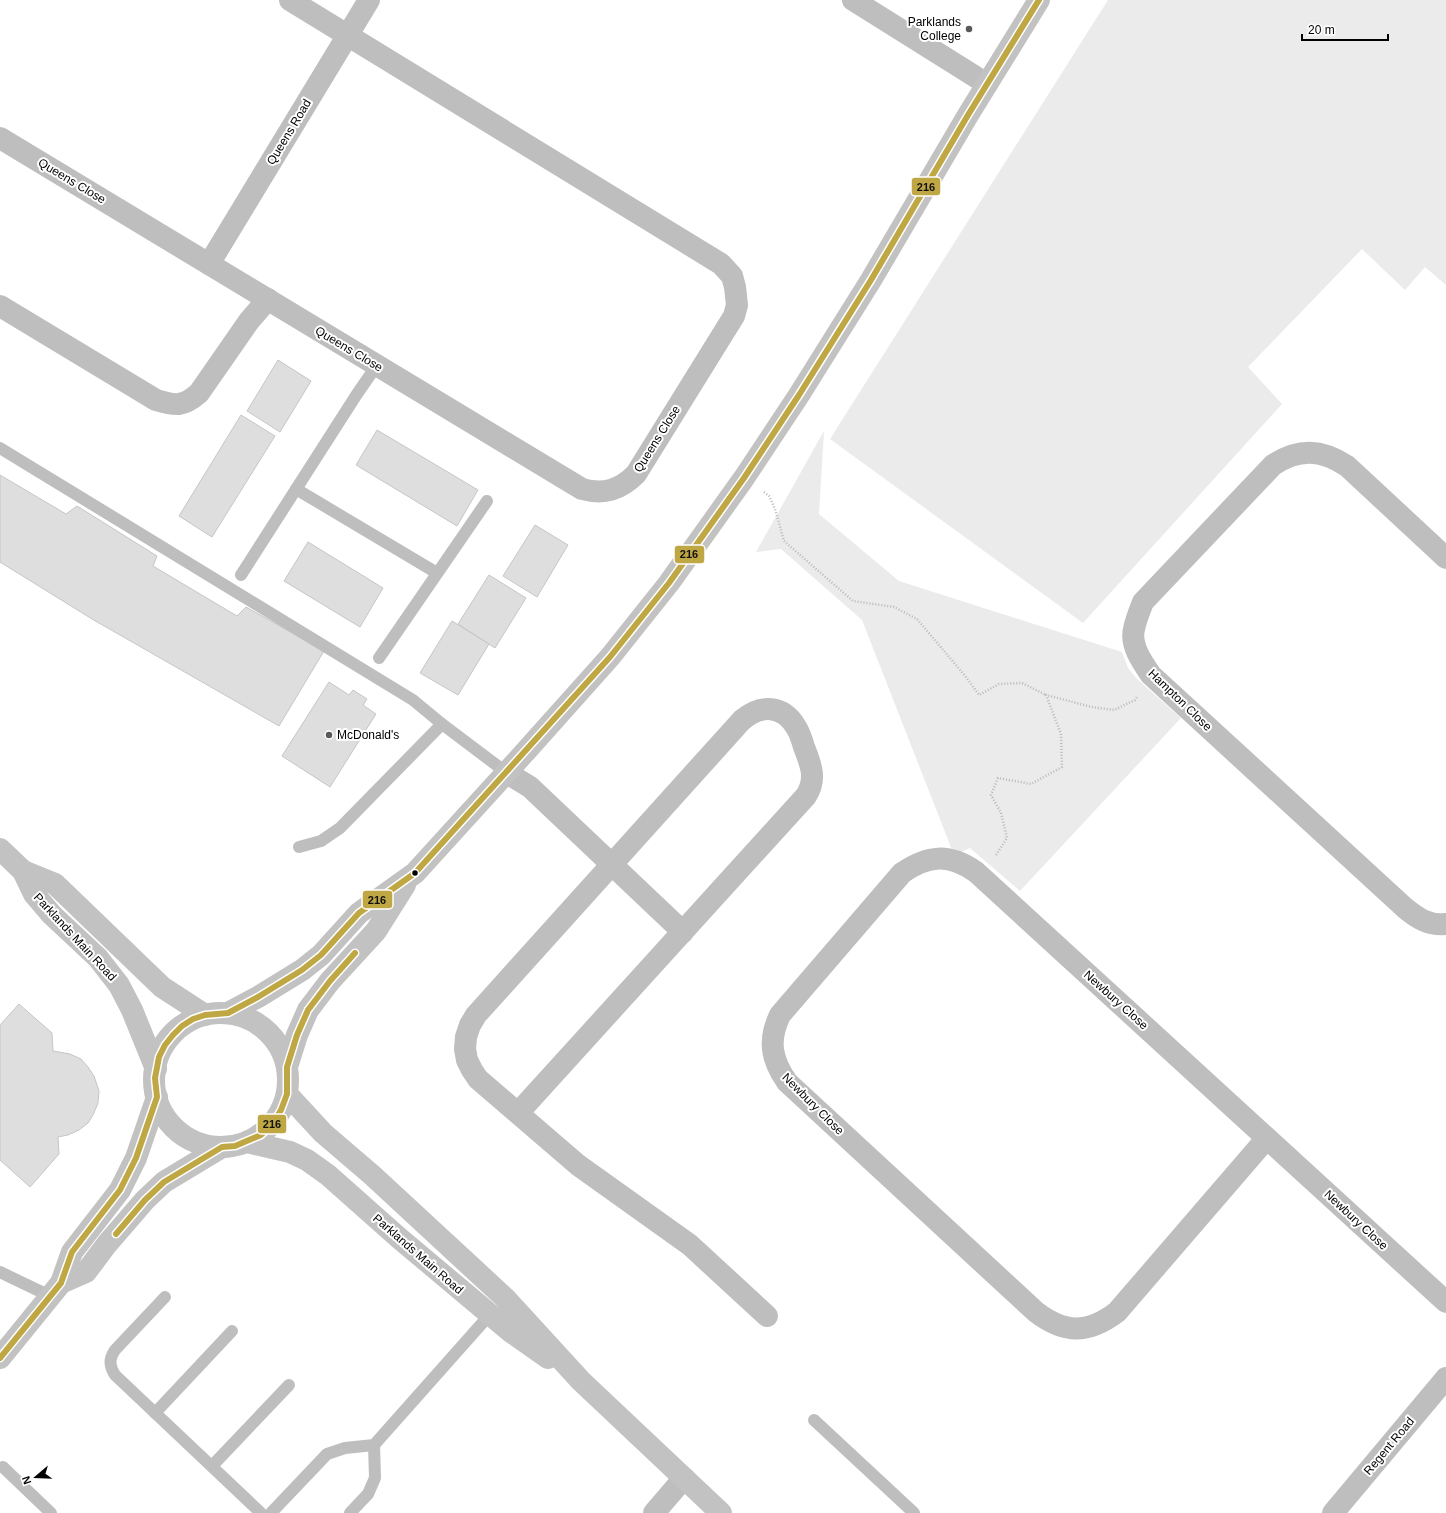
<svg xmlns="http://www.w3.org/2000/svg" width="1446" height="1513" viewBox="0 0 1446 1513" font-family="Helvetica,sans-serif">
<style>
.green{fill:#ebebeb}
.building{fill:#dedede;stroke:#c6c6c6}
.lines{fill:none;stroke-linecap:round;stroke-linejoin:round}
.path{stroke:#b9b9b9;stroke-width:2.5;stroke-dasharray:1 2;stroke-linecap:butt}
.lane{stroke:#bebebe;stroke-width:12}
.street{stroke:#bebebe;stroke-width:22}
.secondary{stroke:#c2c2c2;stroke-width:22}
.bus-1-casing{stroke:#fff;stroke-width:9}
.bus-1{stroke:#bfa744;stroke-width:6}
.poi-dot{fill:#595959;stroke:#fff;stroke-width:1.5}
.bus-dot{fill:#000;stroke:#fff;stroke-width:1.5}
.labels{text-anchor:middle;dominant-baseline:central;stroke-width:4;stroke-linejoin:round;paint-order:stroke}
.poi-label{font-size:12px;fill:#000;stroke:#fff;text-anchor:end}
.street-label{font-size:12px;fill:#000;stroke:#fff}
.line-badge{stroke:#fff;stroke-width:1.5}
.pale-badge-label{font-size:11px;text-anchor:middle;font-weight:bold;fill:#111}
</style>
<rect width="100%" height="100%" fill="#fff"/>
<g class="green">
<polygon points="1108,0 1446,0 1446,285 1425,267 1405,290 1362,249 1248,367 1282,404 1083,623 830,439"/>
<polygon points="824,431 819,514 899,581 1122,652 1128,668 1136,678 1181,718 1020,891 970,848 954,855 862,620 781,549 756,552"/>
</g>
<g class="building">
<polygon points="278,360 311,381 280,432 247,411"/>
<polygon points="241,415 275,436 212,537 179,516"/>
<polygon points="377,430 478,490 457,526 356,465"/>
<polygon points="0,475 66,514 77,506 157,556 153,566 237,616 246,607 324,651 279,726 92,619 0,562"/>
<polygon points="535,525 568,545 537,597 503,576"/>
<polygon points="308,542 383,588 360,627 284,581"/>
<polygon points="489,575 526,598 495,648 458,624"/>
<polygon points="452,621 489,644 458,695 420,673"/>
<polygon points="329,682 349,695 353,690 367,699 363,705 376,714 330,787 282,756"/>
<polygon points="19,1004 52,1033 53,1051 70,1054 81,1059 88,1067 94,1076 99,1091 98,1103 93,1115 88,1123 79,1130 68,1135 58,1137 59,1154 30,1187 0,1160 0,1025"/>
</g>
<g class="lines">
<g class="path">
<polyline points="764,492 769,496 775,509 784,541 853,601 894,607 917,619 966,677 979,695 999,684 1022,683 1046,695"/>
<polyline points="996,855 1007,838 1001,813 991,795 998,778 1031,784 1062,767 1061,734 1046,695 1092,707 1114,710 1135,700 1137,697"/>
</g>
<g class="lane">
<polyline points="0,448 413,700 442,724"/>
<polyline points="296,489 437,573"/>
<polyline points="241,575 357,394 377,365"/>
<polyline points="379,658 487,501"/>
<polyline points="299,847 321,841 340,828 442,724 507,773"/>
<polyline points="0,1272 50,1296"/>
<path d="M165,1297L115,1350C109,1359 109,1365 115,1375L261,1513"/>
<polyline points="155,1413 232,1331"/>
<polyline points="814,1420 914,1513"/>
<polyline points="212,1466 289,1385"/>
<polyline points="3,1467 51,1513"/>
<polyline points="271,1513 327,1454 345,1448 374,1445 493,1311"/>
<polyline points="350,1513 368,1494 375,1478 374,1445"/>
</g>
<g class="street">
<polyline points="853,0 987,84"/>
<path d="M0,138L582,489C604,495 620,490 636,474L734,316L737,305L735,287L732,276L721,264L290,0"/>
<polyline points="209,264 369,0"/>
<path d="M0,306L156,400C176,406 183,407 199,393L249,321L268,299"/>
<path d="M1446,558L1347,466C1321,449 1299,448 1273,465L1143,602C1140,610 1136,619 1134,629C1130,645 1142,662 1151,675L1405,908C1417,918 1429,926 1446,924"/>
<polyline points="507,773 530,787 683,932"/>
<path d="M518,1113L806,796C817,779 811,765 804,747C802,740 800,733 796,727C783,705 761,704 742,720L476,1015L470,1025L466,1037L465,1049L467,1060L472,1070L478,1079L578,1165L690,1245L767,1316"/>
<path d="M1267,1138L1117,1312C1088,1334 1065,1334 1036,1312L787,1082C771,1059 768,1040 780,1015L902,873C928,855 949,853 976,872L1446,1302"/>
<polyline points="654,1513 684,1478"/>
<polyline points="1333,1513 1446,1378"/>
</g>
<g class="secondary">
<polyline points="0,849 23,871 34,894 52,915 98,958 119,985 132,1010 156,1069"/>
<polyline points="23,871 55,884 162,987 205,1015"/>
<polyline points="228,1013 258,997 302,970 321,955 359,913 415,873 526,751 610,657 669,583 744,478 799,395 871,280 968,115 1039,0"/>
<circle cx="221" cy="1080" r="67"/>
<polyline points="287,1067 297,1035 308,1010 330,981 376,931 405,885"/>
<polyline points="287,1094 323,1133 372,1175 505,1298 581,1381 721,1513"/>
<polyline points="247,1142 290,1152 307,1160 328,1175 399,1238 511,1332 548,1358"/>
<polyline points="61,1283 86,1272 107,1244 145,1200 164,1182 222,1147"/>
<polyline points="0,1358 61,1283 72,1252 120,1190 136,1158 157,1097"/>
</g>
<g class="bus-1-casing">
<g id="bus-1">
<polyline points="116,1234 145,1200 164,1182 222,1147 235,1146 261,1135 273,1123 281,1110 287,1094 287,1067 297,1035 308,1010 330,981 355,953"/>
<polyline points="0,1358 61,1283 72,1252 120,1190 136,1158 157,1097 155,1078 159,1057 165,1045 173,1035 182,1026 193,1019 205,1015 228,1013 258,997 302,970 321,955 359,913 415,873 610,657 669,583 744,478 799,395 871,280 968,115 1039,0"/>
</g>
</g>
<use href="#bus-1" class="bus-1"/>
</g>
<g class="poi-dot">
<circle cx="969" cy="29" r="4"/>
<circle cx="329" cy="735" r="4"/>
</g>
<circle class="bus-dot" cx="415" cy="873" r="3.5"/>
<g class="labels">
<g class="poi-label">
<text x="961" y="22">Parklands<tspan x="961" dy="14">College</tspan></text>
<text x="337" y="735" text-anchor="start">McDonald's</text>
</g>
<g class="street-label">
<text transform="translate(289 132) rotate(-59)">Queens Road</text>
<text transform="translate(72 181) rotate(31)">Queens Close</text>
<text transform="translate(349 349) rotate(31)">Queens Close</text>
<text transform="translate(657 439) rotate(-58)">Queens Close</text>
<text transform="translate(1180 700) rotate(44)">Hampton Close</text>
<text transform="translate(75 937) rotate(47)">Parklands Main Road</text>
<text transform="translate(1116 1000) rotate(42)">Newbury Close</text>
<text transform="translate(813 1104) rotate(45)">Newbury Close</text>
<text transform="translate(1356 1220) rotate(43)">Newbury Close</text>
<text transform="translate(418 1254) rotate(41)">Parklands Main Road</text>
<text transform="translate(1389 1446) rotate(-50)">Regent Road</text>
</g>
</g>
<g class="line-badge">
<rect x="911" y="177" width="30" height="19" rx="4" fill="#bfa744"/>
<rect x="674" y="545" width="31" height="19" rx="4" fill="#bfa744"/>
<rect x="362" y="890" width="31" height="19" rx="4" fill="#bfa744"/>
<rect x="257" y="1114" width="30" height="20" rx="4" fill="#bfa744"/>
</g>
<g class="pale-badge-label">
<text x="926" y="191">216</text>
<text x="689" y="558">216</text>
<text x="377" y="904">216</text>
<text x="272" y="1128">216</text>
</g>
<g transform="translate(36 1477) rotate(251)" stroke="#ffffff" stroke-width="3" paint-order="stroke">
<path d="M0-3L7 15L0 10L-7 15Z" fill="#000000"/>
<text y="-6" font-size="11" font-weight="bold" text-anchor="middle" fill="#000000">N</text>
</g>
<path d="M1302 34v6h86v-6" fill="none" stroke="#000000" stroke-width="2"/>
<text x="1308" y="34" font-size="12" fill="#000000" stroke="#ffffff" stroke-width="3" paint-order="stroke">20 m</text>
</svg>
